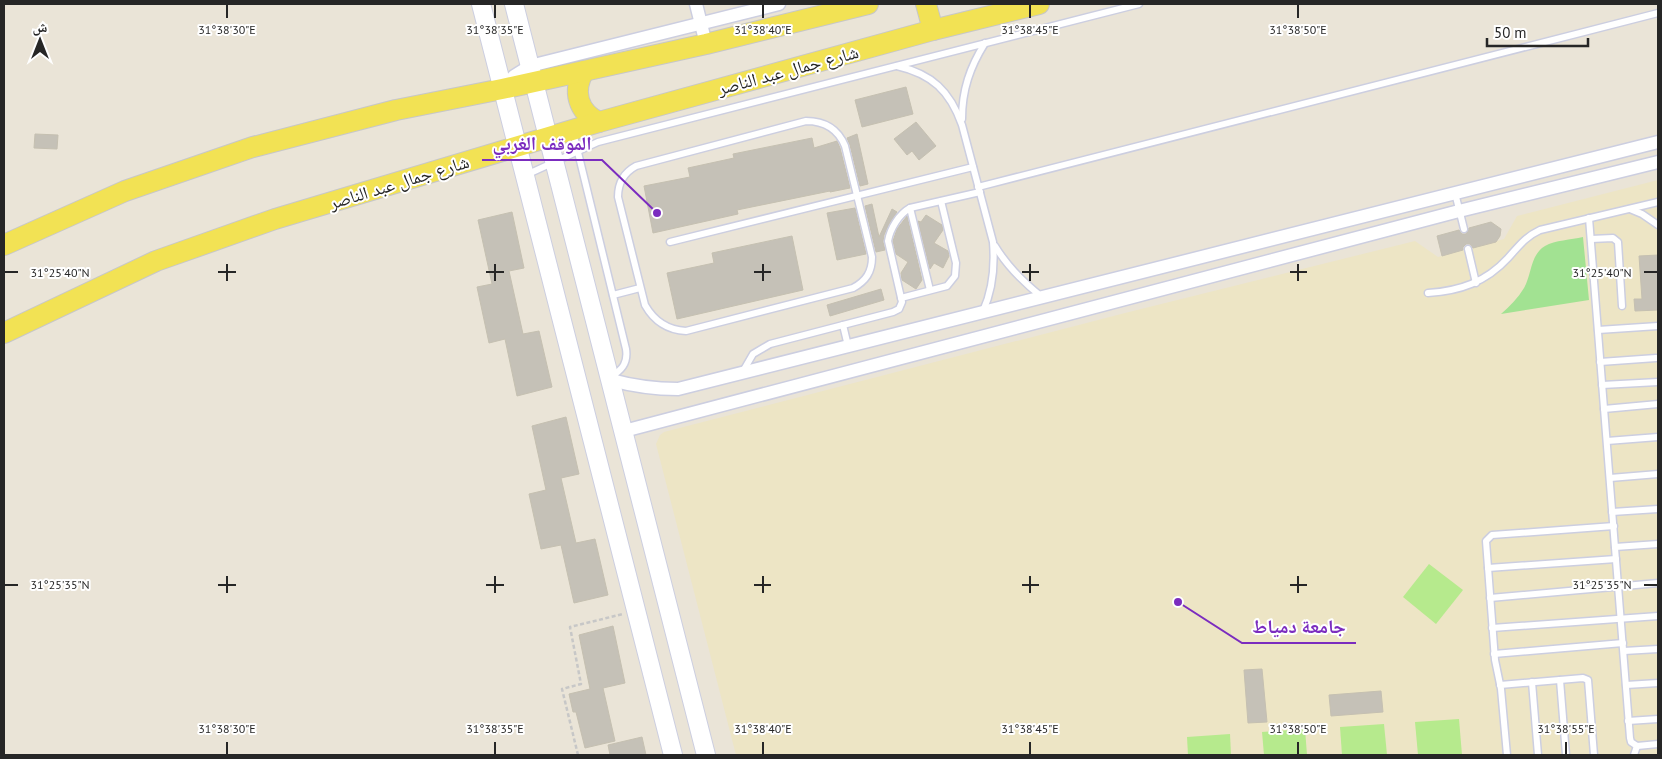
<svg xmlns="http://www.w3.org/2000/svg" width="1662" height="759" viewBox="0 0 1662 759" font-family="'PT Sans','Noto Naskh Arabic',sans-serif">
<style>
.education{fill:#ede5c5}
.green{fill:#a2e292}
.pitch{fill:#b6ea8d}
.building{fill:#c5c1b7;stroke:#c5c0b1}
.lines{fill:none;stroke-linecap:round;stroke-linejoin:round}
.service-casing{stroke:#cccee0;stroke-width:9}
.minor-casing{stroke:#cccee0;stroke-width:15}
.secondary-casing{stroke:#cccee0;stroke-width:20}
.primary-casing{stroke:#c7c7c7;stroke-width:22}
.path{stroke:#c7c7c7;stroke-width:2.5;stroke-dasharray:4 2.5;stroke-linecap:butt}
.service{stroke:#fff;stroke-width:6}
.minor{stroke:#fff;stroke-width:12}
.secondary{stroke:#fff;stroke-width:18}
.primary{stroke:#f2e254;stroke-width:20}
.ticks{fill:none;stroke:#262626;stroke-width:2}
.labels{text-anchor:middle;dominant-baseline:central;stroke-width:4;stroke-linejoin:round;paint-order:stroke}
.street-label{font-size:18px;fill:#262626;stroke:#fff}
.ticks-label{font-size:12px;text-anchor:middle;fill:#262626;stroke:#fff;stroke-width:4;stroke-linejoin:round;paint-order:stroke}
.leader{fill:none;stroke:#7b2cbf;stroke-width:2}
.callout-dot{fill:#7b2cbf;stroke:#fff;stroke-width:2}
.callout-label{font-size:19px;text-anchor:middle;font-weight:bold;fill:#7b2cbf;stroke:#fff;stroke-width:4;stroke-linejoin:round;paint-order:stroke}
</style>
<rect width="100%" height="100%" fill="#eae4d7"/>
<polygon class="education" points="1658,180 1658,755 736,755 656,444 660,435 664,432 1125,313 1415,241 1438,257 1504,239 1517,216"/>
<path class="green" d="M1583,237L1589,300L1501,314C1510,306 1518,298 1524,288C1532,274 1530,255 1545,246C1555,240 1571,240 1583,237Z"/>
<g class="pitch">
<polygon points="1429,564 1463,590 1436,624 1403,597"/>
<polygon points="1459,719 1462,755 1418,755 1415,722"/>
<polygon points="1384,724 1387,755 1342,755 1340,727"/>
<polygon points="1305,729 1307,755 1264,755 1262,732"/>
<polygon points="1230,734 1231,755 1188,755 1187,737"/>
</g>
<g class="building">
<polygon points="906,87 913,114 862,127 855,100"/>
<polygon points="916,122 936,146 919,160 912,151 907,155 894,139"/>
<polygon points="35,134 58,135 57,149 34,148"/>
<polygon points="857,134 868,184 860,186 850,145 847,138"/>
<polygon points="812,138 814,148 837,141 840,148 850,188 830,192 830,191 737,210 738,214 653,233 644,186 690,177 688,168 734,158 733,154"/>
<polygon points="872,204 879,237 892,209 897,212 889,224 884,235 883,242 885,250 876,252 865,206"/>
<polygon points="855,208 866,254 837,260 827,213"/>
<polygon points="512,212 524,268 509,271 523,334 539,331 552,387 517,396 505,339 489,343 477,287 492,284 478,220"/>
<polygon points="926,215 942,225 943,230 934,243 948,251 949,256 943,268 934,263 930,269 918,221 921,222"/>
<polygon points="907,216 922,280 916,289 902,280 901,273 908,262 896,254 893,241 897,229"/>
<polygon points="1491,222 1501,229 1500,236 1496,242 1473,248 1470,244 1466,244 1463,247 1463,250 1442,256 1437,236 1459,230 1462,234 1466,234 1469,228"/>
<polygon points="792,236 803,290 677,319 667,273 714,263 712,253"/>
<polygon points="1658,255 1658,310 1635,311 1634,299 1642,299 1639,256"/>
<polygon points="881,289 884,300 830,316 827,305"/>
<polygon points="566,417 579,474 561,478 576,543 595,539 608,595 574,603 561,545 541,549 529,494 546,490 532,426"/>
<polygon points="613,626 625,683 603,688 615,741 585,748 576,712 573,712 569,694 590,689 579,635"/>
<polygon points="1262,669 1267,722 1248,723 1244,670"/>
<polygon points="1381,691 1383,712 1331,716 1329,695"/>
<polygon points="642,737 646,755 610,755 608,745"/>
</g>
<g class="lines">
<g class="service-casing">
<g id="service">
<path d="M897,66C932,74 950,91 962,125L993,242C995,267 993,289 983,311"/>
<path d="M962,119C962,90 970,67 985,43"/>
<path d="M806,121C824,121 838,129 845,146L872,257C872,272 866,281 853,288L686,331C667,330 654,321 645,305L618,197C618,183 623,173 636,166Z"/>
<path d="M573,132L626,349C628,362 623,370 611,376"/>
<polyline points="526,175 598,142 1139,4"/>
<polyline points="978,187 1658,13"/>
<polyline points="1455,193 1464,229"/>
<polyline points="910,208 930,290"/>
<polyline points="1630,209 1642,214 1658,225"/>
<polyline points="1589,218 1630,738 1631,742 1637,746 1658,744"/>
<polyline points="1591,239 1613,238 1618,242 1622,306"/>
<polyline points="670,242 973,167"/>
<path d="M995,246C1007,266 1023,282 1042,297"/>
<polyline points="1468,249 1476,283"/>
<path d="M1428,293C1460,291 1486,282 1508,258C1519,246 1525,237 1540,230L1658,202"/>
<polyline points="613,295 640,288"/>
<polyline points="901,298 947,286 955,276 956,263 941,201"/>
<polyline points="843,325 848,346"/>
<polyline points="1598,330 1658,326"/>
<polyline points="1600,362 1656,358"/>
<path d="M742,373L753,354L770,344L893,312L899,309L902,302L888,241C890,229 899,214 910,208L980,192"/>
<polyline points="1602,385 1658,382"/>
<polyline points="1604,409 1658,404"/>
<polyline points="1607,441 1658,437"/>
<polyline points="1610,478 1658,474"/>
<polyline points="1612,512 1658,509"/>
<polyline points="1615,547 1658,544"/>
<polyline points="1488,568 1616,559"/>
<polyline points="1490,598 1658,583"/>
<polyline points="1492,628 1658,616"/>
<polyline points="1624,651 1658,649"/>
<polyline points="1494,654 1623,643"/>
<polyline points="1560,680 1566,755"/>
<polyline points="1532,682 1538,755"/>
<polyline points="1500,685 1583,678 1588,680 1594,755"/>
<polyline points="1626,685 1658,683"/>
<polyline points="1628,721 1658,719"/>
<polyline points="1507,755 1501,689 1495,660 1486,541 1492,535 1614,526"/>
<polyline points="1634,755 1637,746"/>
</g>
</g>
<g class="minor-casing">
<g id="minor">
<polyline points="696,4 706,44"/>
<polyline points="503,88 514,76 530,66 779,4"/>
<path d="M611,380C633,386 655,389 678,389L1658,142"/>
<polyline points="624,431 1459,211 1658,162"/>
</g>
</g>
<g class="secondary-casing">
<g id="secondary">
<polyline points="481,4 673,755"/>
<polyline points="514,4 706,755"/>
</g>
</g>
<g class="primary-casing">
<g id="primary">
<polyline points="926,4 933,30"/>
<path d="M584,71C572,91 578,112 599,122"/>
<polyline points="4,245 125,191 253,147 396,110 502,89 706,44 868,4"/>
<polyline points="4,333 156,261 275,219 599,122 933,30 1039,4"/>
</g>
</g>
<polyline class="path" points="578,755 562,689 581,684 570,627 623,614"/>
<use href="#service" class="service"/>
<use href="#minor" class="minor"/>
<use href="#secondary" class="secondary"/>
<use href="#primary" class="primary"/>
</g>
<path class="ticks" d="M227,5V18M495,5V18M763,5V18M1030,5V18M1298,5V18M227,264V281M495,264V281M763,264V281M1030,264V281M1298,264V281M5,272H18M218,272H236M486,272H504M754,272H771M1022,272H1039M1290,272H1307M1644,272H1657M227,576V593M495,576V593M763,576V593M1030,576V593M1298,576V593M5,585H18M218,585H236M486,585H504M754,585H771M1022,585H1039M1290,585H1307M1644,585H1657M227,742V754M495,742V754M763,742V754M1030,742V754M1298,742V754M1566,742V754"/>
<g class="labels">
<g class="street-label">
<text transform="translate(788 70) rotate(-15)">شارع جمال عبد الناصر</text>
<text transform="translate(399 182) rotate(-17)">شارع جمال عبد الناصر</text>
</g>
</g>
<g class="ticks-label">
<text x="227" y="34">31°38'30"E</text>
<text x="495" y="34">31°38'35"E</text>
<text x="763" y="34">31°38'40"E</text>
<text x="1030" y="34">31°38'45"E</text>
<text x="1298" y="34">31°38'50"E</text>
<text x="60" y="277">31°25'40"N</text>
<text x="1602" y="277">31°25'40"N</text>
<text x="60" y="589">31°25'35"N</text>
<text x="1602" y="589">31°25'35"N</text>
<text x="227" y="733">31°38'30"E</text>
<text x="495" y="733">31°38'35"E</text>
<text x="763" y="733">31°38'40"E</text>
<text x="1030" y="733">31°38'45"E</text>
<text x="1298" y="733">31°38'50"E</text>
<text x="1566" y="733">31°38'55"E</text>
</g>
<path class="leader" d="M657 213L602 160H482M1178 602L1242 643H1356"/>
<g class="callout-dot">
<circle cx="657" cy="213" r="5"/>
<circle cx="1178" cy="602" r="5"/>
</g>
<g class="callout-label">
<text x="542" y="150">الموقف الغربي</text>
<text x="1299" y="633">جامعة دمياط</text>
</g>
<rect width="1662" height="759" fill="none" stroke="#262626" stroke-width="10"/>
<g transform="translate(40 40)" stroke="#ffffff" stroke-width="4" paint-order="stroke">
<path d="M0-4L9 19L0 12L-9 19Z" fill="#262626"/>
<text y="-8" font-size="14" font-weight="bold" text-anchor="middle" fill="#262626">ش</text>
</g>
<path d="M1487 38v8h101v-8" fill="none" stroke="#262626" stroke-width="2.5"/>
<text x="1494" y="38" font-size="15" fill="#262626" stroke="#ffffff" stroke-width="4" paint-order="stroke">50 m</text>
</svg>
